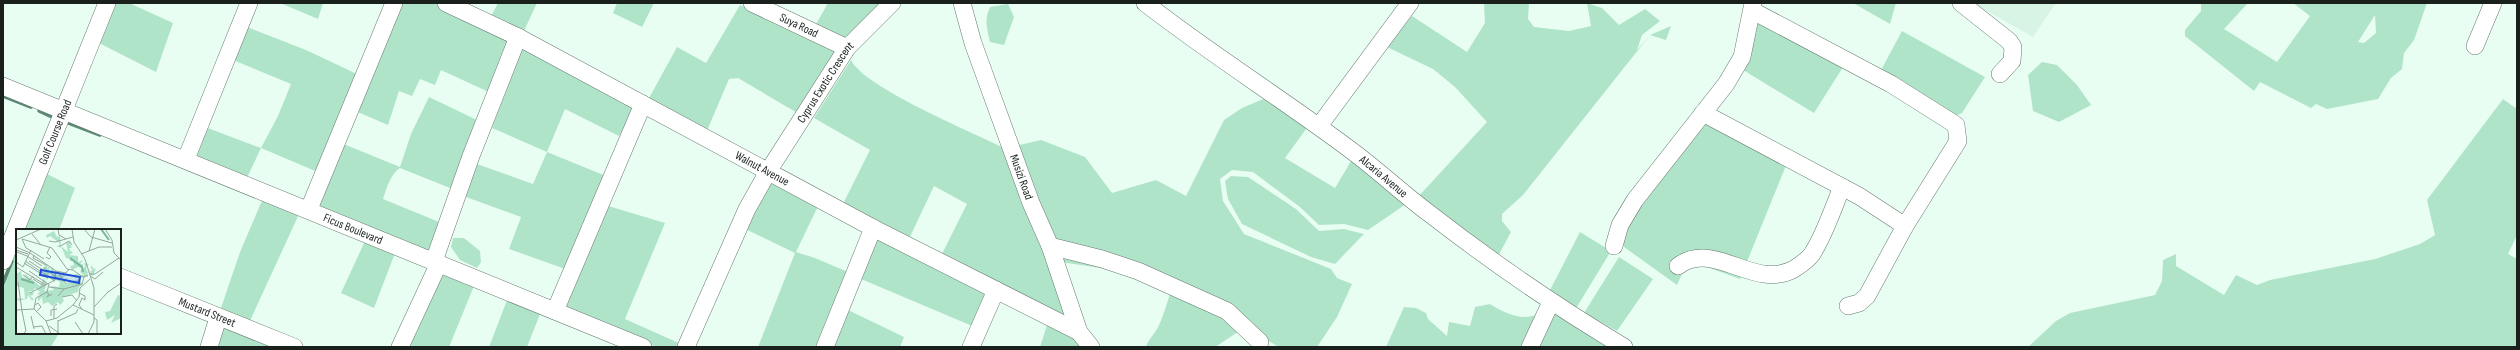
<svg xmlns="http://www.w3.org/2000/svg" width="2520" height="350" viewBox="0 0 2520 350" font-family="'Sofia Sans Condensed',sans-serif">
<style>
.built{fill:#d7f4e5}
.green{fill:#b0e4c9;fill-rule:evenodd}
.lines{fill:none;stroke-linecap:round;stroke-linejoin:round}
.stream{stroke:#5c8973;stroke-width:3.5}
.minor-casing{stroke:#67796f;stroke-width:18}
.minor{stroke:#fff;stroke-width:17}
.labels{text-anchor:middle;dominant-baseline:central;stroke-width:3.5;stroke-linejoin:round;paint-order:stroke}
.street-label{font-size:12px;fill:#1a211d;stroke:#fff}
.inset-river{fill:none;stroke:#78b698;stroke-width:2}
.inset-road{fill:none;stroke:#96a69d;stroke-width:1}
.view{fill:#1d4ed8;fill-opacity:0.15;stroke:#1d4ed8;stroke-width:2}
.inset-edge{fill:none;stroke:#1a211d;stroke-width:2}
</style>
<rect width="100%" height="100%" fill="#e9fef3"/>
<polygon class="built" points="1973,3 2056,3 2033,37"/>
<g class="green">
<polygon points="114,3 129,3 173,23 156,72 97,42"/>
<polygon points="280,3 323,3 318,19"/>
<polygon points="398,3 435,3 465,14 515,39 493,94 441,70 435,85 420,79 412,96 399,91 388,125 353,110"/>
<polygon points="498,3 537,3 523,33 490,18"/>
<polygon points="617,3 654,3 642,27 613,13"/>
<polygon points="828,3 888,3 844,39 815,26"/>
<polygon points="1484,3 1529,3 1528,19 1534,27 1569,31 1591,26 1587,3 1602,8 1619,25 1645,9 1660,21 1642,35 1637,50 1650,35 1671,26 1666,40 1650,35 1523,195 1502,214 1502,221 1511,232 1497,258 1417,198 1487,122 1455,87 1433,69 1387,47 1412,16 1467,52 1485,23"/>
<polygon points="1853,3 1896,3 1890,24"/>
<path d="M2201,3H2248L2224,29L2277,62L2310,16L2293,3H2427L2414,40L2404,53L2402,69L2391,78L2378,99L2327,109L2316,104L2311,108L2260,82L2254,91L2185,36V30L2201,11ZM2375,15L2376,33L2364,43L2358,42Z"/>
<path d="M1008,4L1014,17L1004,45L990,42C987,29 984,19 990,7Z"/>
<polygon points="740,5 835,49 840,56 799,114 738,78 729,79 706,133 648,100 677,47 706,63"/>
<polygon points="1756,22 1845,64 1814,113 1743,70"/>
<polygon points="247,27 306,50 359,75 320,173 261,148 245,182 195,160 205,127 261,148 278,116 291,84 233,60"/>
<polygon points="1902,31 1985,77 1962,113 1953,117 1879,74"/>
<polygon points="523,46 637,107 619,136 565,109 547,152 606,176 568,270 509,249 521,217 466,197 477,164 533,184 547,152 492,128"/>
<path d="M851,60C865,88 972,132 1004,148L1022,192L1033,230L1070,310L1065,318L941,256L967,204L934,186L908,241L842,206L870,150L814,118Z"/>
<polygon points="2042,62 2057,65 2077,85 2091,105 2059,122 2033,111 2028,75"/>
<path d="M429,97L481,122L455,190L400,168C390,175 387,187 383,199L444,224L430,253L320,210L316,204L341,143L400,167L411,134Z"/>
<path d="M1268,97L1309,125L1285,158L1335,188L1354,156L1409,202L1368,230L1344,224L1319,225L1300,207L1253,172L1232,170L1220,179L1223,201L1244,234L1331,269L1337,278L1352,284L1337,317L1317,347H1279L1255,333L1238,332L1215,347H1146C1149,338 1155,334 1159,325C1164,315 1167,302 1171,291L1133,273L1061,262L1015,146L1041,140L1085,157L1112,193L1156,180L1186,196L1224,120L1242,108Z"/>
<polygon points="2503,99 2517,109 2517,235 2508,254 2517,259 2517,347 2028,347 2056,321 2070,313 2155,295 2162,281 2163,260 2176,254 2176,266 2224,295 2236,275 2257,285 2270,280 2375,259 2420,244 2435,235 2427,200"/>
<polygon points="1706,118 1787,163 1740,279 1688,260 1677,285 1624,247 1622,240 1627,226"/>
<polygon points="45,173 75,188 59,230 23,230"/>
<polygon points="1231,176 1248,177 1296,209 1319,231 1344,229 1364,234 1335,264 1311,257 1242,224 1228,199 1225,181"/>
<polygon points="768,180 820,202 796,252 815,258 855,275 822,347 758,347 795,253 741,227"/>
<polygon points="264,196 300,212 249,323 220,311 240,252"/>
<polygon points="605,205 665,223 625,319 681,344 679,347 657,347 564,309"/>
<polygon points="1580,232 1611,251 1575,310 1548,294"/>
<polygon points="879,235 990,293 977,328 861,279"/>
<polygon points="453,238 464,238 480,251 481,262 477,268 460,260 451,247"/>
<polygon points="365,241 395,253 374,308 341,293"/>
<polygon points="17,244 17,333 59,333 51,347 3,347 3,280"/>
<polygon points="1619,257 1653,279 1617,331 1584,313"/>
<polygon points="438,273 476,281 449,347 408,347 417,332"/>
<polygon points="509,295 542,309 527,347 489,347"/>
<path d="M1490,304C1501,311 1519,320 1532,316C1538,315 1545,310 1550,307L1608,347H1386L1404,307L1416,308L1426,313L1428,319L1447,336L1449,322L1470,326L1475,307Z"/>
<polygon points="848,310 904,337 900,347 833,347"/>
<polygon points="223,321 282,347 213,347"/>
<polygon points="1048,322 1068,330 1084,347 1040,347"/>
</g>
<g class="lines">
<g class="stream">
<polyline points="3,96 31,107"/>
<polyline points="39,111 54,118 54,120"/>
<polyline points="66,122 100,135"/>
<polyline points="3,283 12,261"/>
</g>
<g class="minor-casing">
<g id="minor">
<path id="s1" d="M446,3L518,37L873,228L1079,332"/>
<path id="s2" d="M752,3L847,48"/>
<path id="s3" d="M962,3L973,43L1031,203L1050,246L1079,332L1091,347"/>
<path id="s4" d="M1145,3C1212,55 1284,100 1352,151C1379,171 1403,194 1430,214C1492,262 1557,307 1624,347"/>
<polyline points="1961,3 2009,41 2013,47 2012,61 2000,74"/>
<polyline points="1753,11 1891,84 1956,125 1958,141 1905,226 1867,296 1859,303 1848,306"/>
<polyline points="2475,46 2493,3"/>
<path id="s5" d="M3,86L643,347"/>
<polyline points="1703,113 1859,196 1905,226"/>
<polyline points="1319,126 1410,3"/>
<polyline points="186,159 249,3"/>
<polyline points="309,209 394,3"/>
<polyline points="1050,246 1102,259 1138,271 1227,311 1260,342"/>
<polyline points="1614,246 1620,225 1635,200 1726,84 1742,57 1753,3"/>
<path id="s6" d="M3,261L107,3"/>
<polyline points="434,261 471,156 518,37"/>
<path d="M1678,266C1714,239 1754,291 1794,269C1800,265 1808,260 1812,254C1825,234 1833,208 1842,187"/>
<path id="s7" d="M120,277L294,347"/>
<polyline points="555,311 643,104"/>
<polyline points="209,347 218,318"/>
<polyline points="400,347 439,263"/>
<path id="s8" d="M686,347L747,209L769,170L847,48L892,3"/>
<polyline points="825,347 873,228"/>
<polyline points="971,347 996,290"/>
<polyline points="1530,347 1551,302"/>
</g>
</g>
<use href="#minor" class="minor"/>
</g>
<g class="labels">
<g class="street-label">
<text stroke="none"><textPath href="#s2" startOffset="52">Suya Road</textPath></text>
<text stroke="none"><textPath href="#s8" startOffset="300">Cyprus Exotic Crescent</textPath></text>
<text stroke="none"><textPath href="#s6" startOffset="139">Golf Course Road</textPath></text>
<text stroke="none"><textPath href="#s1" startOffset="357">Walnut Avenue</textPath></text>
<text stroke="none"><textPath href="#s3" startOffset="184">Musizi Road</textPath></text>
<text stroke="none"><textPath href="#s4" startOffset="295">Alcaria Avenue</textPath></text>
<text stroke="none"><textPath href="#s5" startOffset="378">Ficus Boulevard</textPath></text>
<text stroke="none"><textPath href="#s7" startOffset="94">Mustard Street</textPath></text>
</g>
</g>
<g transform="translate(16 229)">
<rect width="105" height="105" fill="#e9fef3"/>
<path d="M38,2L41,8L44,7L45,17L52,23L50,14L54,12L55,16L52,13L56,18L53,20L57,24L53,26L62,27V33L68,31L64,35H67V40L69,37L68,34L73,35L70,38L72,44L77,40H75V36L78,40L80,39L77,47L74,46L75,42L70,46H72V48L59,49L58,45L68,46L64,43L66,39L62,38L56,41L54,37L58,36L57,32H53L55,30L50,29L45,17L40,18L44,15L42,13L34,7L31,9L30,6ZM30,35L32,36L31,39L34,37L33,43L34,44L37,42L34,43L36,37L40,46H51L44,50L52,49L47,55L63,50L67,56L63,58L62,63L46,68L48,72L44,76L42,73L36,77L32,73L27,75L26,68L22,73V67L25,66L21,65L24,63L19,59L17,62H12L18,64L16,67L13,66L18,70L16,72L12,66L11,70L2,72L1,69L9,70L8,59L1,57L0,52V45L5,42L6,48L12,50L8,46L9,45L24,57L28,49L31,55L28,62L38,61L34,57L43,58L44,53L40,51L33,56L37,53L36,44H33L32,51L27,47L29,41L30,43L33,41L26,40ZM102,66L105,67V89L95,94L99,86L91,91L89,83L94,82Z" fill="#b0e4c9"/>
<path class="inset-river" d="M85,0L93,11M54,29L66,38L67,43M5,50L18,54"/>
<path class="inset-road" d="M42,0L43,6L50,10M56,0L58,13L69,30L78,59V93L72,105M68,0L75,8L96,14M89,0L96,11L98,24L105,31M16,5L25,16M6,10L36,19L51,40L57,41L67,48L72,46M6,10L10,19L17,23M0,11L25,0M33,12L39,13L57,8M0,18L14,24L40,42L50,44L53,40M43,18L53,12L56,16M0,21L12,25M73,22L79,0M17,23L28,30M0,25L1,23L11,27M65,25L83,18H96M18,26L17,29L30,36M11,27L26,37M30,28L33,30L35,28L31,24L34,18M9,32L39,52M13,32L27,41M0,33L7,38L15,21M8,34L32,49M0,38L30,56M28,39L41,49M13,42L32,55M42,43L50,55M73,45H79L103,29M7,46L14,51L17,47M74,47L79,50L87,43M17,50L28,57M74,50L64,59L63,68L57,76L78,86M2,53L6,82M33,58L48,60M30,63L33,65L31,68L36,65M14,64L39,51L40,42M63,64L69,67V71L66,69L63,76L66,80M42,67L48,60L66,55L68,48M46,68L56,66L61,72M19,76L22,74L25,78L20,83M78,78L92,63L105,54M18,80L20,69L31,63L33,55M0,81L18,80L30,92L35,105M6,82L10,102L7,105M15,87L18,100M35,87V81L41,80M78,89L81,91V105M38,90V77L41,75M42,91V104M30,92L41,89L57,76M42,92L60,84L62,80M59,93L67,105M33,97L43,104M17,98L26,97L30,105"/>
<path class="view" d="M25,41L64,48L63,54L24,46Z"/>
<rect width="105" height="105" class="inset-edge"/>
</g>
<rect width="2520" height="350" fill="none" stroke="#1a211d" stroke-width="8"/>
</svg>
